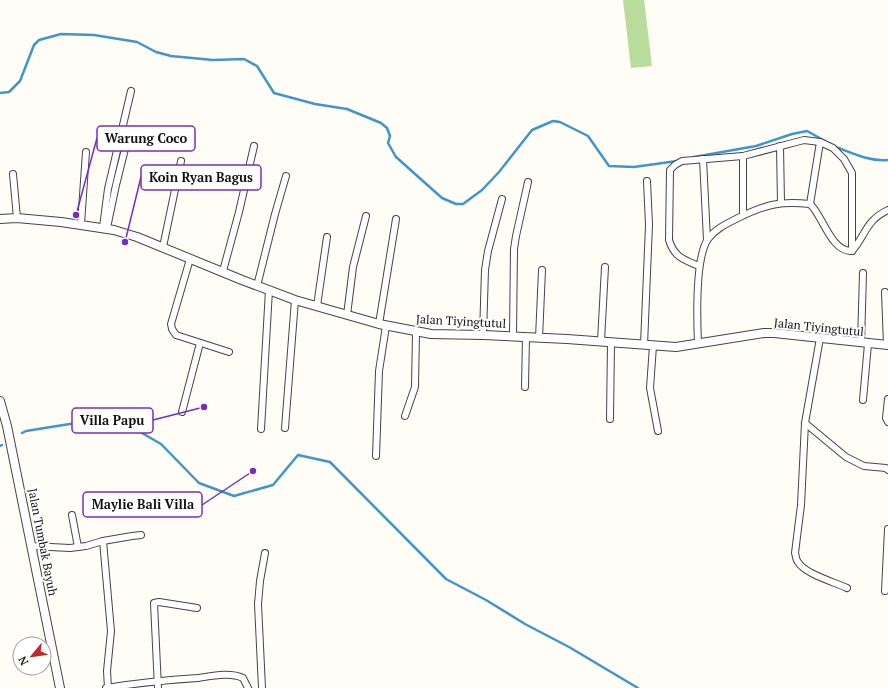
<svg xmlns="http://www.w3.org/2000/svg" width="888" height="688" viewBox="0 0 888 688" font-family="'PT Serif',serif">
<style>
.forest{fill:#b9dc9c}
.lines{fill:none;stroke-linecap:round;stroke-linejoin:round}
.stream{stroke:#3f96cf;stroke-width:2.5}
.minor-casing{stroke:#444;stroke-width:8}
.tertiary-casing{stroke:#444;stroke-width:10}
.minor{stroke:#fff;stroke-width:6}
.tertiary{stroke:#fff;stroke-width:8}
.labels{text-anchor:middle;dominant-baseline:central;stroke-width:4;stroke-linejoin:round;paint-order:stroke}
.street-label{font-size:12px;fill:#111;stroke:#fff}
.leader{fill:none;stroke:#7b2cbf;stroke-width:1.5}
.callout-dot{fill:#7b2cbf;stroke:#fff;stroke-width:1.5}
.callout{fill:#fff;stroke:#7b2cbf;stroke-width:1.5}
.callout-label{font-size:13px;text-anchor:middle;font-weight:bold;fill:#111}
</style>
<rect width="100%" height="100%" fill="#fffdf5"/>
<polygon class="forest" points="623,0 644,0 652,66 631,68"/>
<g class="lines">
<g class="stream">
<polyline points="0,93 9,92 20,81 34,45 39,40 61,34 94,35 137,42 156,52 171,56 213,60 244,59 257,66 274,93 315,104 347,109 381,123 387,128 390,136 388,143 396,157 442,198 456,204 463,204 482,190 499,172 532,130 553,121 560,122 588,136 609,166 634,167 677,161"/>
<path d="M833,146C850,152 869,162 888,160"/>
<polyline points="694,157 756,146 792,134 807,131 825,141"/>
<polyline points="22,433 26,431 76,423 123,422 161,444 199,483 234,496 273,485 298,455 330,462 446,579 486,600 525,624 569,647 638,688"/>
<polyline points="0,446 2,445"/>
</g>
<g class="minor-casing">
<g id="minor">
<polyline points="780,146 781,203"/>
<polyline points="743,156 743,215"/>
<polyline points="703,159 707,240"/>
<polyline points="13,174 17,218"/>
<polyline points="810,204 820,142"/>
<polyline points="81,224 86,152"/>
<polyline points="103,227 108,189 131,91"/>
<polyline points="107,228 116,185 127,141"/>
<polyline points="163,247 181,161"/>
<polyline points="190,259 171,324 172,329 176,335 229,352"/>
<path d="M699,266C684,260 674,257 669,240L670,170L675,165L682,161L743,156L804,140L820,142L833,148L844,159L852,173V251"/>
<polyline points="223,271 239,212 254,146"/>
<polyline points="257,286 275,214 286,176"/>
<polyline points="885,292 887,345"/>
<polyline points="317,306 327,237"/>
<polyline points="347,315 353,267 366,216"/>
<polyline points="379,324 396,219"/>
<polyline points="483,335 485,270 488,251 502,199"/>
<polyline points="513,336 514,249 516,236 528,182"/>
<polyline points="539,338 542,270"/>
<path d="M820,338L805,423L801,505L795,553C796,556 796,560 798,562C805,574 834,582 847,588"/>
<polyline points="601,341 605,267"/>
<polyline points="861,343 863,273"/>
<path d="M698,344C697,320 695,258 708,239C716,228 728,223 740,217C767,204 781,201 810,204C823,216 831,252 852,251C866,235 865,221 888,210"/>
<polyline points="644,345 649,225 647,181"/>
<polyline points="653,346 650,388 658,431"/>
<polyline points="525,387 526,337"/>
<polyline points="888,399 886,418 888,422"/>
<polyline points="863,400 868,344"/>
<polyline points="182,412 200,343"/>
<polyline points="405,416 415,387 416,332"/>
<polyline points="610,419 611,342"/>
<polyline points="805,423 846,457 864,466 886,468 888,470"/>
<polyline points="285,428 295,300"/>
<polyline points="261,429 269,290"/>
<polyline points="376,456 379,371 386,326"/>
<polyline points="72,515 78,547"/>
<polyline points="103,541 111,631 107,671 108,688"/>
<polyline points="31,546 70,548 86,546 103,541 132,536 141,535"/>
<polyline points="885,591 888,529"/>
<path d="M106,688C137,683 167,680 198,678C212,676 230,672 243,678L248,688"/>
<polyline points="158,688 154,603 159,602 197,608"/>
<polyline points="262,688 258,604 260,581 265,553"/>
</g>
</g>
<g class="tertiary-casing">
<g id="tertiary">
<polyline points="0,219 17,218 61,222 114,230 137,237 242,280 295,300 379,324 431,334 483,335 567,339 676,347 764,333 774,333 888,345"/>
<polyline points="0,401 7,426 60,688"/>
</g>
</g>
<use href="#minor" class="minor"/>
<use href="#tertiary" class="tertiary"/>
</g>
<g class="labels">
<g class="street-label">
<text transform="translate(461 321) rotate(3)">Jalan Tiyingtutul</text>
<text transform="translate(819 327) rotate(6)">Jalan Tiyingtutul</text>
<text transform="translate(43 542) rotate(79)">Jalan Tumbak Bayuh</text>
</g>
</g>
<path class="leader" d="M76 215L97 138M125 242L141 177M204 407L153 420M253 471L202 505"/>
<g class="callout-dot">
<circle cx="76" cy="215" r="4"/>
<circle cx="125" cy="242" r="4"/>
<circle cx="204" cy="407" r="4"/>
<circle cx="253" cy="471" r="4"/>
</g>
<g class="callout">
<rect x="97" y="126" width="98" height="25" rx="4"/>
<rect x="141" y="165" width="120" height="25" rx="4"/>
<rect x="72" y="408" width="81" height="25" rx="4"/>
<rect x="83" y="492" width="119" height="25" rx="4"/>
</g>
<g class="callout-label">
<text x="146" y="143">Warung Coco</text>
<text x="201" y="182">Koin Ryan Bagus</text>
<text x="112" y="425">Villa Papu</text>
<text x="143" y="509">Maylie Bali Villa</text>
</g>
<g transform="translate(32 656) rotate(241)"><circle r="19" fill="#ffffff" stroke="#a0a0a0"/>
<path d="M0-3L7 15L0 10L-7 15Z" fill="#c4262e"/>
<text y="-6" font-size="11" font-weight="bold" text-anchor="middle" fill="#111111">N</text>
</g>
</svg>
